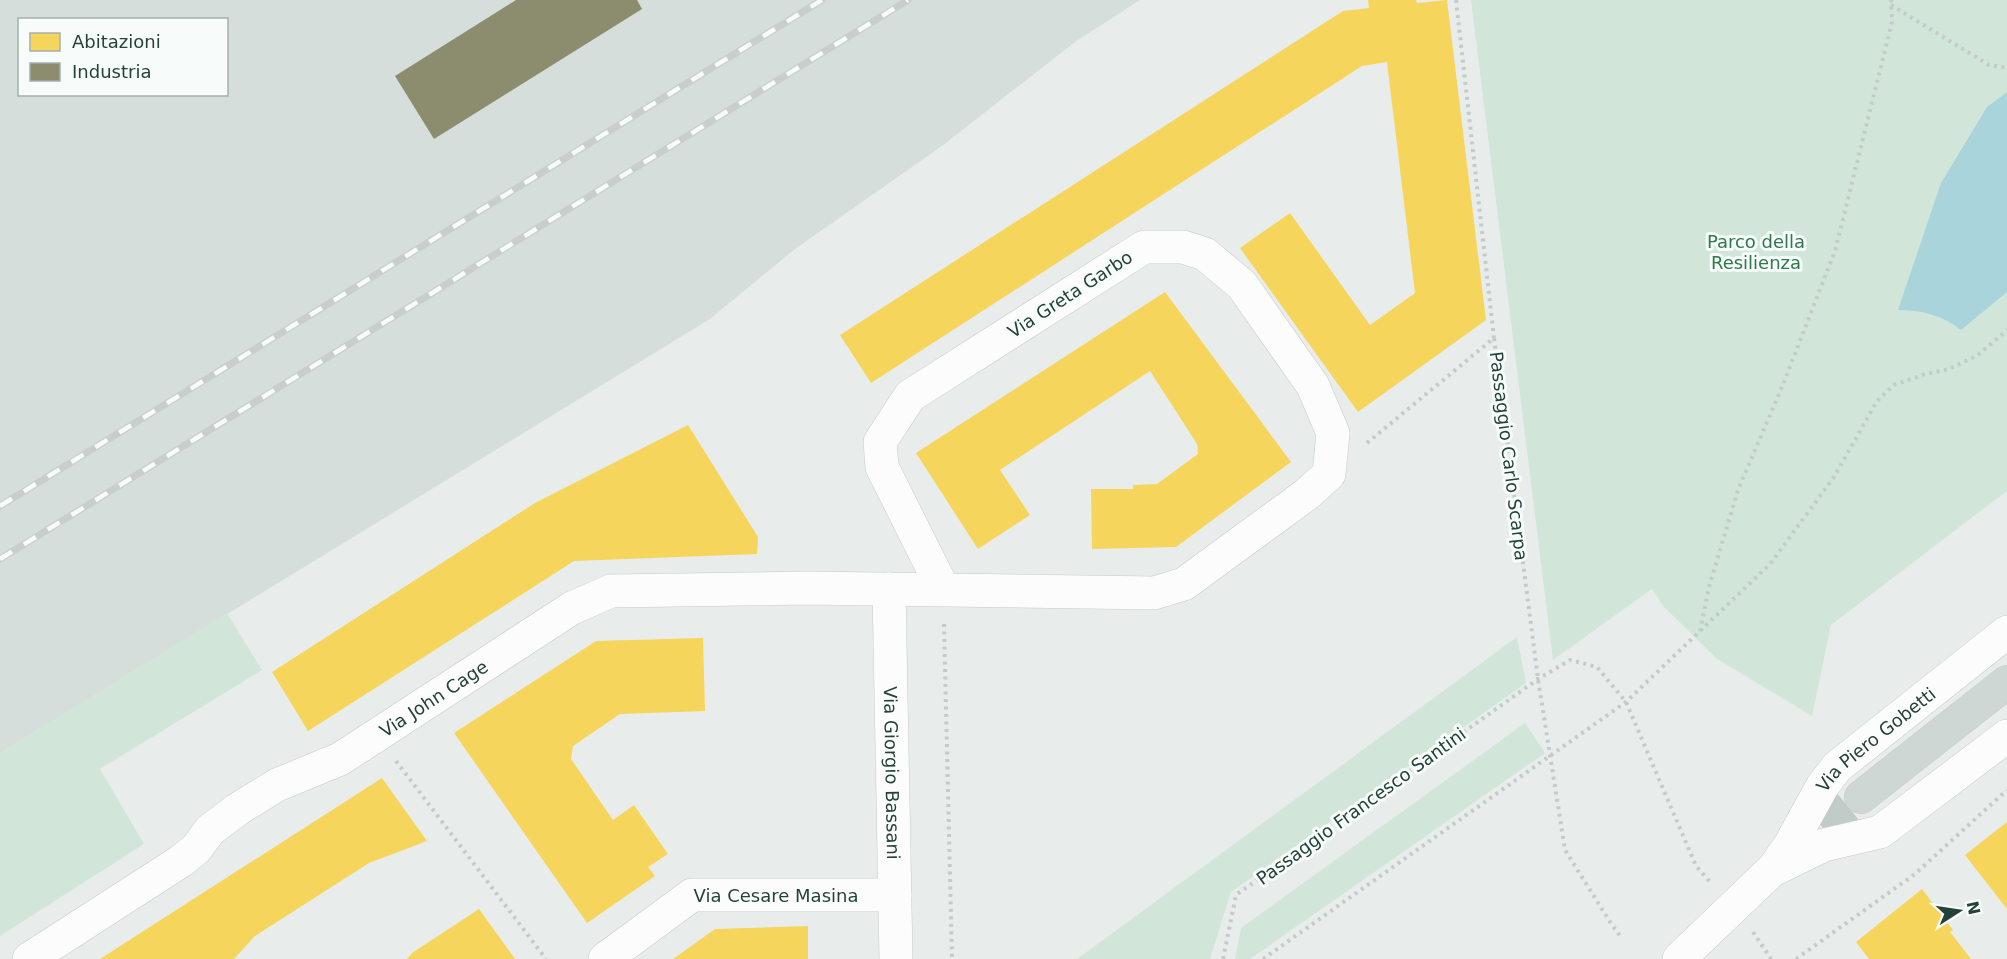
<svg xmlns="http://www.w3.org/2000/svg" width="2007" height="959" viewBox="0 0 2007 959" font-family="'DejaVu Sans',sans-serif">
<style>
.built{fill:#d6dedb;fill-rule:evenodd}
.green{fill:#d1e6d8}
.water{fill:#a9d4db}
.homes{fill:#f6d55c}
.industry{fill:#8c8c6e}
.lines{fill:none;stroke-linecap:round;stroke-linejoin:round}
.major-tunnel{stroke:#c1cbc8;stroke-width:33;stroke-dasharray:33 16;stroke-linecap:butt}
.minor-casing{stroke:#c5cac8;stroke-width:34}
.major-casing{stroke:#c3ccc9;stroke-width:34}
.path{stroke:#c3ccca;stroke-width:4;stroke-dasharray:3 4.5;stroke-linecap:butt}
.minor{stroke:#fcfcfc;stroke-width:33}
.major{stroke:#cfd7d5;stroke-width:33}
.rail-casing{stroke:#c9cdcc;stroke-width:7}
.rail{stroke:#f7fbf9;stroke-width:4.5;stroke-dasharray:14;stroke-linecap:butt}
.labels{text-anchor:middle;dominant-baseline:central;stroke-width:6;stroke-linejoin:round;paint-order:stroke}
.park-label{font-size:18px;fill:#2d7a4b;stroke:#f7fbf9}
.street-label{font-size:18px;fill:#24423a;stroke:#f7fbf9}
</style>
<rect width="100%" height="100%" fill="#e8edeb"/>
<path class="built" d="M0,0H1140L1075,42L942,146L795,249L710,319L0,753ZM20,20H226V94H20Z"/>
<g class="green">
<polygon points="1471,0 2007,0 2007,491 1831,625 1812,716 1717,659 1663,606 1652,589 1553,660"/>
<polygon points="227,613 262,670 100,769 144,844 0,936 0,753"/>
<polygon points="1517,637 1526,683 1231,892 1210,959 1077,959"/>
<polygon points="1525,723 1545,753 1250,959 1235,959 1241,928"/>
</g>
<path class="water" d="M2007,92V292L1961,330C1942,315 1921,310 1898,310L1941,183L1987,107Z"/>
<g class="homes">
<polygon points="1368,0 1416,0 1417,3 1447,0 1486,320 1358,412 1240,248 1290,213 1370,325 1415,293 1387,62 1362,66 871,383 840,335 1343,11 1369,8"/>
<polygon points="1165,292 1291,462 1176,547 1092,549 1091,489 1133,489 1133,485 1157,484 1198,454 1197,444 1150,371 1000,470 1030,515 978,549 916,453"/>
<polygon points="688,425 758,537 757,554 574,561 308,731 272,672 535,503"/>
<polygon points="703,638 705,711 620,714 573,746 571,759 613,820 634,805 668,854 648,867 655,876 587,923 454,733 596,641"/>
<polygon points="382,778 427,841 369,863 255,936 234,959 100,959"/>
<polygon points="2007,822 2007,909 1965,855"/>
<polygon points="1922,889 1953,930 1950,932 1971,959 1869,959 1856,942"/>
<polygon points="479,909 515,959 407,959 412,953"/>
<polygon points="808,926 808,959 673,959 715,929"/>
</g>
<polygon class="industry" points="516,0 637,0 642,9 434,139 395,76"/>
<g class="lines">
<polyline class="major-tunnel" points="1785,859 1861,797"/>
<g class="minor-casing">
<g id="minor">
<path id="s1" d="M889,589L896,959"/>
<polyline points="1775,869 1824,845 1880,832 2007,736"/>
<path id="s2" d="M29,959L181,861L196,849L210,830L238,809L277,785L340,759L572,608L611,591L808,588L1154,593L1184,584L1307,494L1329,474L1333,433L1313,386L1242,285L1205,254L1183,247H1144L910,396L880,442L882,467L943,589"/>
<path id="s3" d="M605,959L692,895H895"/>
<path id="s4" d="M1679,959L1773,869L1790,845L1823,785L1837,767L2007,632"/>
</g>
</g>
<g class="major-casing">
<polyline id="major" points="1861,797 2007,682"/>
</g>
<g class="path">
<polyline points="1456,0 1494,338"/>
<polyline points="1891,5 1989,65 2007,68"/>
<polyline points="1367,443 1494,338 1538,679 1565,850 1612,925 1621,937"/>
<polyline points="944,624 952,959"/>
<polyline points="1700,631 1709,587 1738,490 1782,387 1835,251 1892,22 1891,0"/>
<polyline points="396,761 546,959"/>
<polyline points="1753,932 1771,959"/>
<polyline points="1223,959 1236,895 1538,679 1570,660 1597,667 1626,702 1696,866 1711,883"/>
<polyline points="1263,959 1626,702 1770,564 1834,477 1877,401 1894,385 1922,375 1949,369 1978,355 2007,330"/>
<polyline points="1796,959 1915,874 2007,790"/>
</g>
<use href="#minor" class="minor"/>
<use href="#major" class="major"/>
<g class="rail-casing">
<g id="rail">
<polyline points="0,506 822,0"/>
<polyline points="0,559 908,0"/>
</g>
</g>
<use href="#rail" class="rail"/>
</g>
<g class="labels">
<g class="park-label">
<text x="1756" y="241">Parco della<tspan x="1756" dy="21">Resilienza</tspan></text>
</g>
<g class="street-label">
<text transform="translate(1070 294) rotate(-33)">Via Greta Garbo</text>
<text transform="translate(1509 456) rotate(83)">Passaggio Carlo Scarpa</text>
<text stroke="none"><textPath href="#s2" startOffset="484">Via John Cage</textPath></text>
<text stroke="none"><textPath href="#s4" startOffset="298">Via Piero Gobetti</textPath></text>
<text stroke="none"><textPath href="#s1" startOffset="184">Via Giorgio Bassani</textPath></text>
<text transform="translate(1361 806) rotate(-36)">Passaggio Francesco Santini</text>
<text stroke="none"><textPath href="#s3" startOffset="192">Via Cesare Masina</textPath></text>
</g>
</g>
<rect x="18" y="18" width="210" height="78" fill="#f7fbf9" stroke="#a3b1ad" stroke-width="1.5"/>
<rect x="30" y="33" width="30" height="18" fill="#f6d55c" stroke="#a3b1ad" stroke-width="1.5"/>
<text x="72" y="48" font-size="18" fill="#24423a">Abitazioni</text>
<rect x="30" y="63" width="30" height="18" fill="#8c8c6e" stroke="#a3b1ad" stroke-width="1.5"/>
<text x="72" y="78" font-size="18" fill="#24423a">Industria</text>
<g transform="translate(1959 911) rotate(78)" stroke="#f7fbf9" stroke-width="4.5" paint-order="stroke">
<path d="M0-4.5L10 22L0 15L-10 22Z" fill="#24423a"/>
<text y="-9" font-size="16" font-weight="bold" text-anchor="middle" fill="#24423a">N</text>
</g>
</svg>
